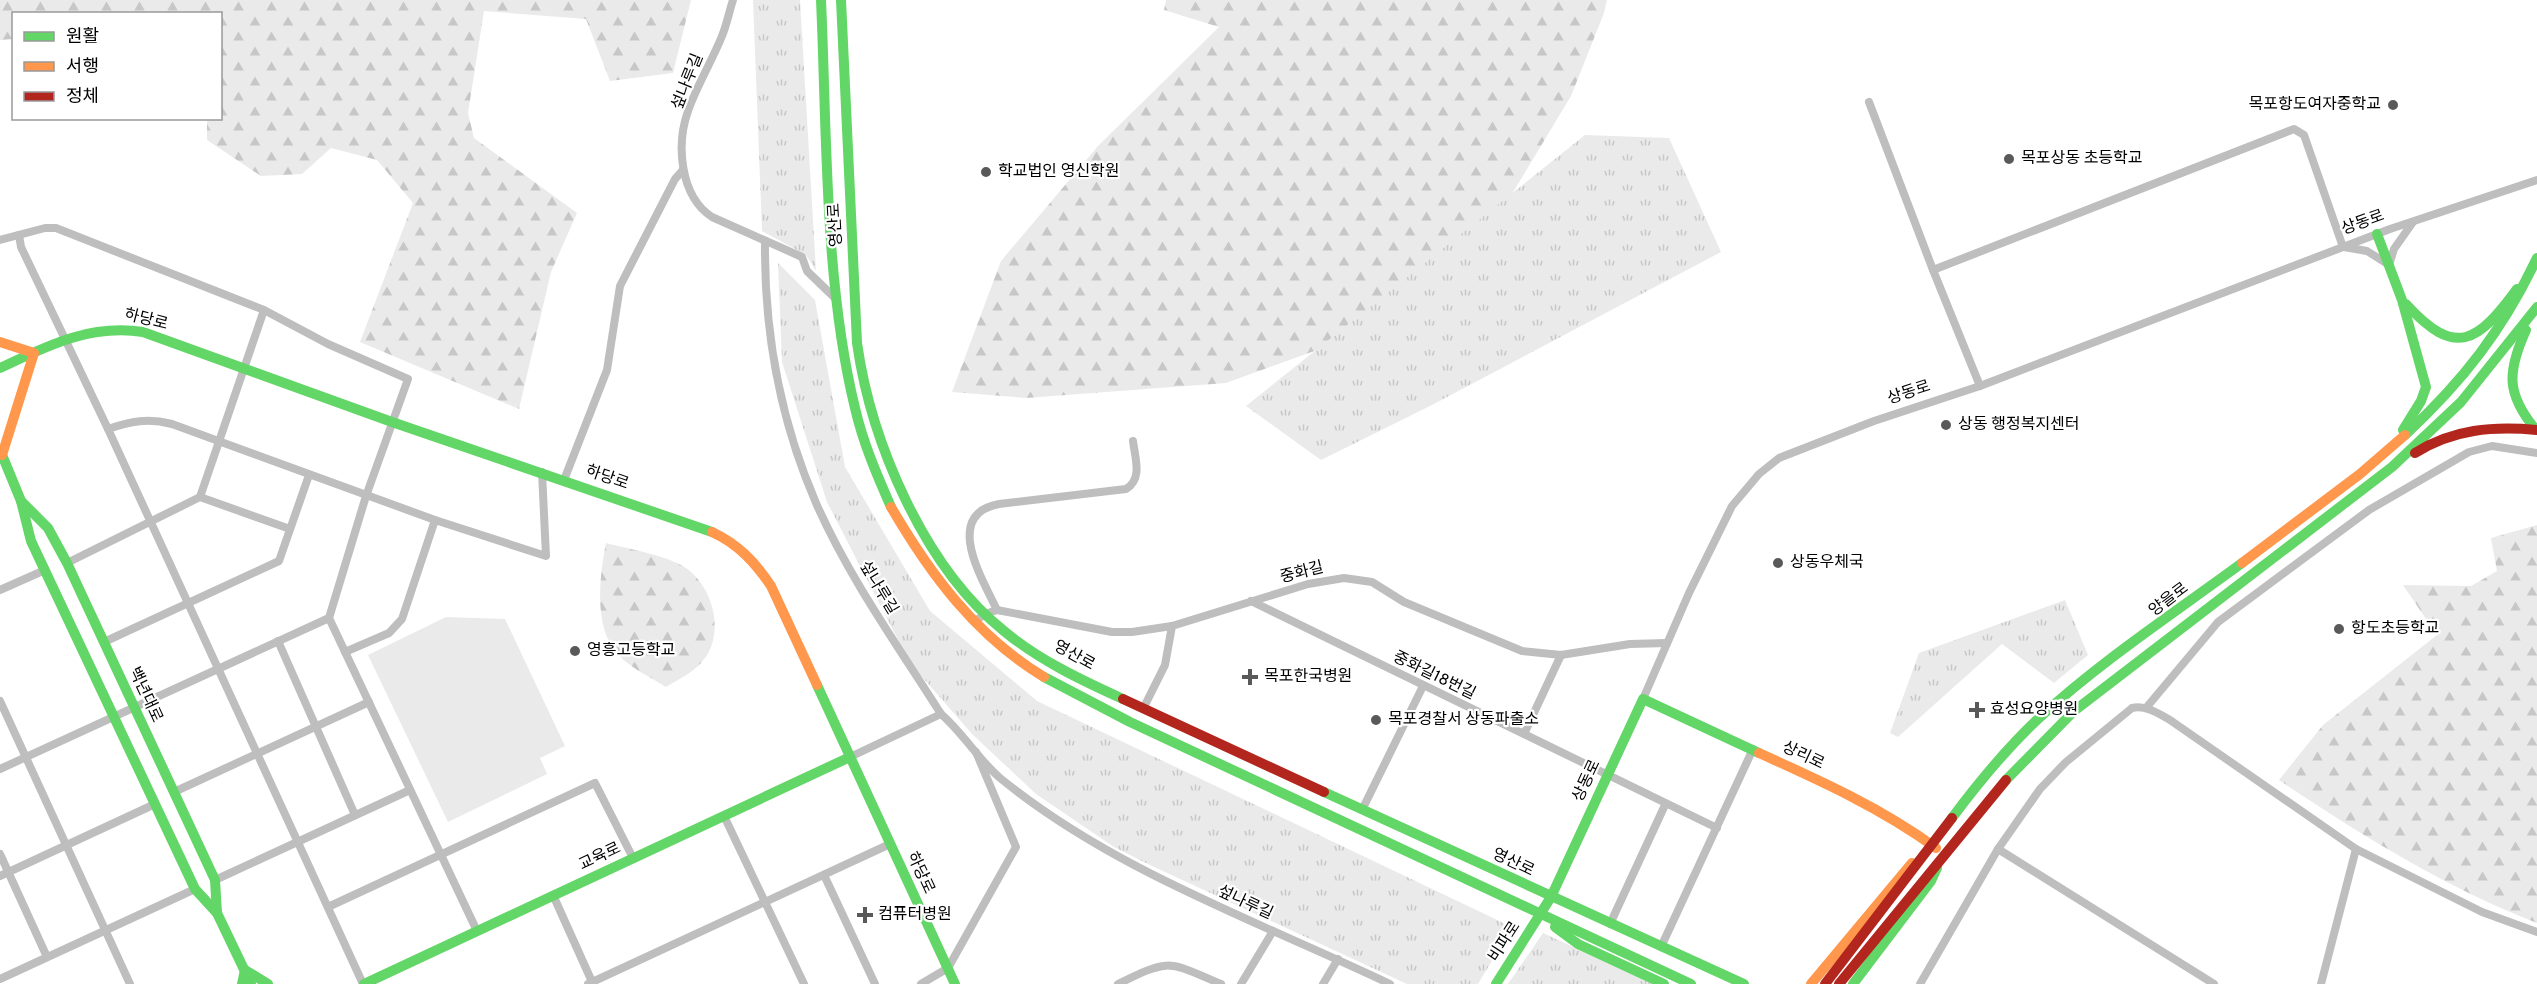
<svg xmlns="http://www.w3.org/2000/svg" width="2537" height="984" viewBox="0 0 2537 984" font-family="Overpass,'Noto Sans KR',sans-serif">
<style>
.grass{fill:#eaeaea}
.forest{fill:url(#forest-firs)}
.park{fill:url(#park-tufts)}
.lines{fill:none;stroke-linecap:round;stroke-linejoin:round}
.street{stroke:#bebebe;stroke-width:8}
.fast{stroke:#63d668;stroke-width:10}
.slow{stroke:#ff974d;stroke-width:10}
.jam{stroke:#b3261e;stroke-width:10}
.poi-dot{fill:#595959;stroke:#fff;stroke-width:2}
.labels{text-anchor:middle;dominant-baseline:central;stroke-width:4.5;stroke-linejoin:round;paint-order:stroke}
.street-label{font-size:16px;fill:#000;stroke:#fff}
.poi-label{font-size:16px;fill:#000;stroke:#fff;text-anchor:start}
</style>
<defs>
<pattern id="forest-firs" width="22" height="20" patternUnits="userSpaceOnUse" patternTransform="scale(1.5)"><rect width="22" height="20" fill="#eaeaea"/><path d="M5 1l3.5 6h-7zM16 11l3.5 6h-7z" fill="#c7c7c7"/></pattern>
<pattern id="park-tufts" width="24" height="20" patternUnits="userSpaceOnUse" patternTransform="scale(1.5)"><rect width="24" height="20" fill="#eaeaea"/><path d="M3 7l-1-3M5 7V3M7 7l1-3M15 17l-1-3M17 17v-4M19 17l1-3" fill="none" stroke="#c7c7c7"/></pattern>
</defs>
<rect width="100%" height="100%" fill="#fff"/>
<polygon class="grass" points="446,617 505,619 565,746 540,758 547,774 448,822 368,655"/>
<g class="forest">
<polygon points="0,0 691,0 673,73 610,81 586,19 484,11 468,113 474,138 577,213 551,272 519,409 360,342 413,203 377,160 331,148 302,174 261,176 207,140 207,119 220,118 220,14 14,14 13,39 0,40"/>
<polygon points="1166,0 1607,0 1604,13 1571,96 1512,194 1320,349 1226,383 1026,398 952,392 1001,261 1098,146 1219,27 1164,10"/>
<path d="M2537,525V923C2445,887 2361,835 2279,780L2323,725L2437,635L2403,585L2471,586L2497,571L2491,538Z"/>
<path d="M606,543C628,549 673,556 690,571C715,592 725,638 701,663C692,673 677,680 666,687C649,676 625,666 613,648C594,621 600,573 606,543Z"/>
</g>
<g class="park">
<polygon points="753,0 800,0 816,271 806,255 762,231"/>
<polygon points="1585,135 1669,138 1721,252 1432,405 1321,460 1246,406"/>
<polygon points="778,263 815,300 845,467 930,611 1037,701 1512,927 1478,984 1407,984 1152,866 1114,847 1036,794 972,734 910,663 827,502 782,362"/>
<polygon points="2065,600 2088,655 2054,683 2002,644 1898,737 1890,733 1919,653"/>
<polygon points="1543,933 1653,984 1508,984"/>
</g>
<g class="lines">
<g class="street">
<path d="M733,0C729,12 727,24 722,36C712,61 697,85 688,111C676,145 680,196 712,217L802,257L807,271L836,299"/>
<polyline points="1869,102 1933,270 1980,386"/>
<polyline points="19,235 21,247 108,429 363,984"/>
<polyline points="0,240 45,228 56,228 264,310 328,344 408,379 366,496 329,618 0,769"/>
<path d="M765,241C764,331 780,420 816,503C849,578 898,646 941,714C963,733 978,759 1000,778C1114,871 1258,921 1390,984"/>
<polyline points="2344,247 2367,251 2389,265 2394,249 2413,222"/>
<polyline points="1933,270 2294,129 2304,135 2343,247"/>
<path d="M108,429C131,421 148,418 172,424L435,520L546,556L542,472"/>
<polyline points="564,480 607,370 620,286 675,179 683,170"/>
<polyline points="200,497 264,310"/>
<polyline points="67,563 200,497 290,529"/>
<polyline points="0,590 45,570"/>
<polyline points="1251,601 1717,828"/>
<path d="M997,610C983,580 942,515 999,504L1126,489C1143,479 1135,458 1133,441"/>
<polyline points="329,618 477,931"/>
<polyline points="974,622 985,614 997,610 1112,632 1132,632 1172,626 1308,584 1344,578 1372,582 1404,602 1522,651 1561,655 1630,644 1667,643"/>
<polyline points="278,641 355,815"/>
<polyline points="104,642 279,561 309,475"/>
<polyline points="345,652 389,633 402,619 435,520"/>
<polyline points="1643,699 1689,593 1732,506 1759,474 1779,458 1874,421 1980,386 2390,229 2537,180"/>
<polyline points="0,701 130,984"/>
<polyline points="2146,708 2218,622 2369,510 2469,452 2492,446 2537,453"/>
<polyline points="1143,709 1165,665 1172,626"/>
<polyline points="1524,734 1561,655"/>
<polyline points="850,757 941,714"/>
<polyline points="174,792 369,702"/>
<polyline points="1363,808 1423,686"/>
<polyline points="724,816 804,984"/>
<polyline points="1998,849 2214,984"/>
<polyline points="0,854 47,957"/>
<polyline points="824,875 875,984"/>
<polyline points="0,876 155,804"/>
<polyline points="215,880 410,790"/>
<polyline points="553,895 593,984"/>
<polyline points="328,907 595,783 633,858"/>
<polyline points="1610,924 1665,805"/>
<polyline points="1661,947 1753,749"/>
<polyline points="0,979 195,889"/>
<polyline points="588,984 890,844"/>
<polyline points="921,984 948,968 1016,847 976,752"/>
<path d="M1118,984C1171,958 1167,961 1221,984"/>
<polyline points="1241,984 1273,931"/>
<polyline points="1323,984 1338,959"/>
<path d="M1920,984L1998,849L2040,789L2066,762L2132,708C2146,705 2158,713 2170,720L2356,849L2482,912L2537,932"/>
<polyline points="2321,984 2356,849"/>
</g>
<g class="fast">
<path d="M821,0C827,131 824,282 855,408C863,443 877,475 891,507"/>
<path d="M841,0L857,343C871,442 924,567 1004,631C1039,660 1081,680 1123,699"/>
<polyline points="2377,234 2402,300 2426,387 2421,401 2403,430"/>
<path d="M2406,304C2456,359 2478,342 2517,289"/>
<path d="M2526,330C2507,372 2506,394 2536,430"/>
<path d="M0,368C47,346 89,324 143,332L392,422L712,532"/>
<path d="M2405,435C2463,381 2503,330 2537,258"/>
<polyline points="0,450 21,501 31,541 195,889 217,913 251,984"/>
<polyline points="21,501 48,528 67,563 215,880 217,913"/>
<polyline points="1044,677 1130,722 1691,984"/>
<polyline points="817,685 955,984"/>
<polyline points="2006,780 2074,711 2392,467 2461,402 2537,307"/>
<polyline points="1324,792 1744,984"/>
<path d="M1952,818C1978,783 2006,749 2039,718C2101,661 2174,613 2242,563"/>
<polyline points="1555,927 1578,944 1664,984"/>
<polyline points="242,984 245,970 268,984"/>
<polyline points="364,984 850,757"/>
<polyline points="1496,984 1551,897 1643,699 1759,753"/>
<polyline points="1853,984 1931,881 1937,868"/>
</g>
<g class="slow">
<polyline points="0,342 34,353 2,455 0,454"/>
<path d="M891,507C930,574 976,636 1044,677"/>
<path d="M712,532C738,544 755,562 771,586L817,685"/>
<polyline points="2242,563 2360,474 2405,435"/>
<path d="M1759,753C1821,781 1881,808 1936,848"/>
<polyline points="1811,984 1912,863"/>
</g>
<g class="jam">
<path d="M2415,453C2453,429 2493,426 2537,430"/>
<polyline points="1123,699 1324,792"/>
<polyline points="1825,984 1952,818"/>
<polyline points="1839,984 2006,780"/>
</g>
</g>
<g class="poi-dot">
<circle cx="2393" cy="105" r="6"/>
<circle cx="2009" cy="159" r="6"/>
<circle cx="986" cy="172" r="6"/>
<circle cx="1946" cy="425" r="6"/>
<circle cx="1778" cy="563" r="6"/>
<circle cx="2339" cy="629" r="6"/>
<circle cx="575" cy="651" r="6"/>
<path d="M1247 668h6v6h6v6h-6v6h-6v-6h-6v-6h6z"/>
<path d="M1974 701h6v6h6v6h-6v6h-6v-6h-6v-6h6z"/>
<circle cx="1376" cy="720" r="6"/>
<path d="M862 906h6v6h6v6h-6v6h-6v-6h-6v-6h6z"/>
</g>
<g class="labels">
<g class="street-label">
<text transform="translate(688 82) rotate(-68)">섶나루길</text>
<text transform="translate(2363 223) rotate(-20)">상동로</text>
<text transform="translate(836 225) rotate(-93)">영산로</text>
<text transform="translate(146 320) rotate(14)">하당로</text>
<text transform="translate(1909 393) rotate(-18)">상동로</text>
<text transform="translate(607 478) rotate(19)">하당로</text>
<text transform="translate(1302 573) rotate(-14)">중화길</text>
<text transform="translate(878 588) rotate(59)">섶나루길</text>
<text transform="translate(2169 600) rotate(-37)">양을로</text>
<text transform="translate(1074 656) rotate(29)">영산로</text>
<text transform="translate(1434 676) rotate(26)">중화길18번길</text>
<text transform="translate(145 695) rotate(65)">백년대로</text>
<text transform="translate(1803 756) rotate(25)">상리로</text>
<text transform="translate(1587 781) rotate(-65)">상동로</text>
<text transform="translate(600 857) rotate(-25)">교육로</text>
<text transform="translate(1513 863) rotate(25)">영산로</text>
<text transform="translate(920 873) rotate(65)">하당로</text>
<text transform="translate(1245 903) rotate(25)">섶나루길</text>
<text transform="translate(1505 942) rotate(-57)">비파로</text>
</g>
<g class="poi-label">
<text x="2381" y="105" text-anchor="end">목포항도여자중학교</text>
<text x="2021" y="159">목포상동 초등학교</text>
<text x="998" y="172">학교법인 영신학원</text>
<text x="1958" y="425">상동 행정복지센터</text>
<text x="1790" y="563">상동우체국</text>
<text x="2351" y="629">항도초등학교</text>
<text x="587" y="651">영흥고등학교</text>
<text x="1264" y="677">목포한국병원</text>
<text x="1990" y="710">효성요양병원</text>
<text x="1388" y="720">목포경찰서 상동파출소</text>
<text x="878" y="915">컴퓨터병원</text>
</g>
</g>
<rect x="12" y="12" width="210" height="108" fill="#ffffff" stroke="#999999" stroke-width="1.5"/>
<rect x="24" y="32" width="30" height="9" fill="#63d668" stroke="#999999" stroke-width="1.5"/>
<text x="66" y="42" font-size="18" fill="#000000">원활</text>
<rect x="24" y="62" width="30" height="9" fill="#ff974d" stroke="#999999" stroke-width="1.5"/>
<text x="66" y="72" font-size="18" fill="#000000">서행</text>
<rect x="24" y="92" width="30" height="9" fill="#b3261e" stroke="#999999" stroke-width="1.5"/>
<text x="66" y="102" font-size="18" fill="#000000">정체</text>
</svg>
